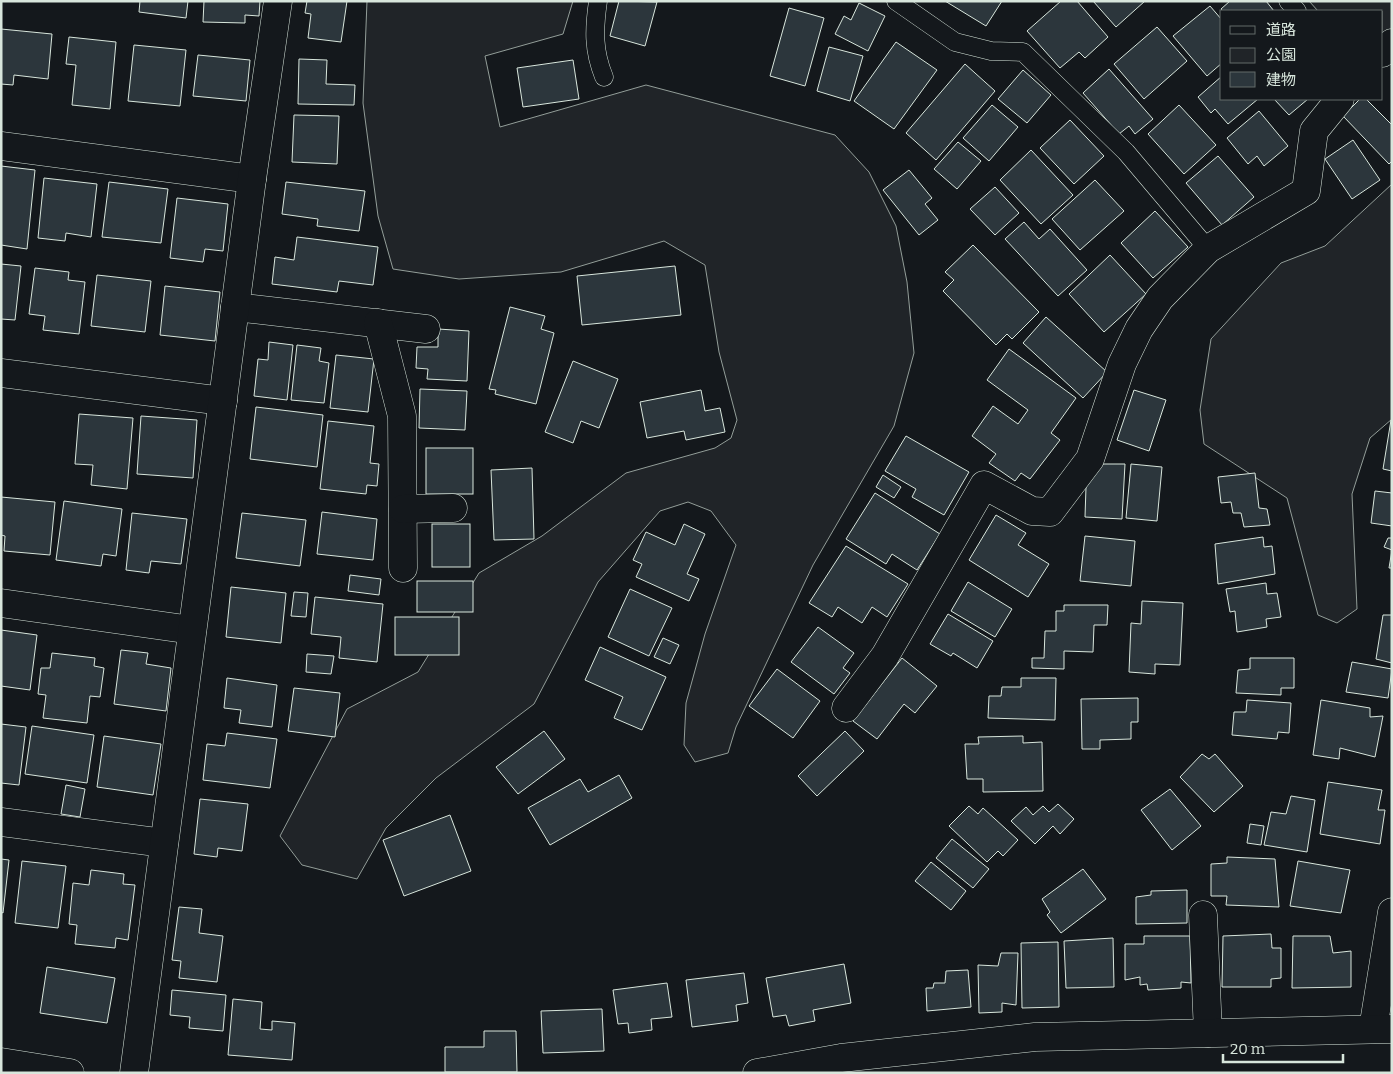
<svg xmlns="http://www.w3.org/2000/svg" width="1393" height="1074" viewBox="0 0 1393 1074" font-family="Bitter,'Noto Sans JP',serif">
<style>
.green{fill:#202428;stroke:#939e99}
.building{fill:#2c363c;stroke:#d8e6dc}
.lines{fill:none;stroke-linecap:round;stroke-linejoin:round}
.service-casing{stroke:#d8e6dc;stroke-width:19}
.minor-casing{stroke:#d8e6dc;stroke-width:29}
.tertiary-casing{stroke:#d8e6dc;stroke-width:29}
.service{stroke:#14181c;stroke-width:18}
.minor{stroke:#14181c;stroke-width:28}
.tertiary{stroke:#14181c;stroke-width:28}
</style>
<rect width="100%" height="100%" fill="#14181c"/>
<g class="green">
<polygon points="367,1 573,1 563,34 485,56 500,127 646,85 835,135 869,172 896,226 907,282 914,353 894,426 813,565 736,727 728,753 695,762 684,745 686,703 705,634 736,545 711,511 688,502 660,511 598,582 534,704 436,778 386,828 357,879 302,865 280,836 347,709 418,672 479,573 542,536 626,473 715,448 731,438 737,420 719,352 705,265 664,241 561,272 459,279 393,269 378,216 363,103"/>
<polygon points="1309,1 1392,1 1392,29 1382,39 1382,11 1318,11"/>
<polygon points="1392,184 1392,419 1370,438 1352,494 1357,609 1337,623 1318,615 1287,498 1204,444 1200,410 1211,339 1281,263 1325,246"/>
</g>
<g class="building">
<polygon points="140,1 188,1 186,18 139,12"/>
<polygon points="204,1 260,1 259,16 245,15 245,23 203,22"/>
<polygon points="307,1 347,1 341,42 308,38 311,14 305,13"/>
<polygon points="619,1 657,2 645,46 610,36"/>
<polygon points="945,1 1002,1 986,26"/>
<polygon points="1061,1 1077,1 1108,37 1085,58 1079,52 1060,68 1027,31"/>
<polygon points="1093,1 1145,1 1116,27"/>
<polygon points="1230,1 1266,1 1274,11 1223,11 1221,9"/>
<polygon points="859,3 885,16 868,51 835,34 844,16 851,20"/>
<polygon points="1210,6 1222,20 1222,63 1207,76 1173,36"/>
<polygon points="789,8 824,18 805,86 770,76"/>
<polygon points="1157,27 1187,61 1144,99 1114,64"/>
<polygon points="1,29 52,34 48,79 14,75 13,85 1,84"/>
<polygon points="69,37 116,42 110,109 72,105 76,65 66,64"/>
<polygon points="896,42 937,70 894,129 854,101"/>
<polygon points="134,45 186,50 180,106 128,101"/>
<polygon points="829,47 863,56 850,101 817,91"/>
<polygon points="198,55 250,60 246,101 193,96"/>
<polygon points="299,59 327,60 326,84 355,85 354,105 298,104"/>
<polygon points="573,60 579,99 523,107 517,68"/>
<polygon points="965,64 995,91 936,160 906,133"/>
<polygon points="1109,69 1153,119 1135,134 1129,126 1119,134 1083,93"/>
<polygon points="1023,70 1051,95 1027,123 998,99"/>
<polygon points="1222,76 1222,99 1258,99 1228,124 1215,109 1211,113 1198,97"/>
<polygon points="1274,99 1308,99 1289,115"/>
<polygon points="1360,99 1366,99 1392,125 1392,161 1389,164 1343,116"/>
<polygon points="992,105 1018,127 989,161 963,138"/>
<polygon points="1179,105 1216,145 1184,174 1148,134"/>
<polygon points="1259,111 1288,146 1264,166 1257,156 1248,164 1227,138"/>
<polygon points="294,115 339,116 337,164 292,162"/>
<polygon points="1070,120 1104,156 1074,184 1040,148"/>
<polygon points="1353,140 1380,180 1352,199 1325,159"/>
<polygon points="958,142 981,161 957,189 934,169"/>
<polygon points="1031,150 1073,195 1041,224 1000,180"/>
<polygon points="1218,156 1254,197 1222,225 1186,183"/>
<polygon points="1,166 35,170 27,249 1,245"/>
<polygon points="909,170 932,198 925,204 938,220 919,235 883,190"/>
<polygon points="44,178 97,184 91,237 66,233 65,241 38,238"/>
<polygon points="1095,180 1124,211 1080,250 1052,219"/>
<polygon points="109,182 168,189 161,243 102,237"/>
<polygon points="286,182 365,191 359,231 317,226 318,219 282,214"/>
<polygon points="995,187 1019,213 995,235 970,209"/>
<polygon points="177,198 228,204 223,251 205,249 203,262 170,258"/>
<polygon points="1155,211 1188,247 1153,278 1121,243"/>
<polygon points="1024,222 1039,239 1050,229 1087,270 1058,296 1005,239"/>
<polygon points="297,237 378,247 373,285 339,281 337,292 272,284 275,257 294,260"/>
<polygon points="973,245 1039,312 1012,339 1007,334 996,345 943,291 954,280 945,272"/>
<polygon points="1110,255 1146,294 1104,332 1069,294"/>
<polygon points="1,264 21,266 15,320 1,319"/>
<polygon points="675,266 681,315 582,325 577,276"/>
<polygon points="35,268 69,272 68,280 85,282 79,334 43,330 45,316 29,314"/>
<polygon points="97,275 151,281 145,332 91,326"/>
<polygon points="165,286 220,292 215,341 160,335"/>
<polygon points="510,307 545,316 541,329 554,333 536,404 495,394 496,390 489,389"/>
<polygon points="1046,317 1107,372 1083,398 1023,343"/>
<polygon points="438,329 469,331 467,381 427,379 428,369 416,368 417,347 438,347"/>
<polygon points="269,342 293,345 287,400 254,396 258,359 268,360"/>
<polygon points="297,345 321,348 319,361 329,363 324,403 291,400"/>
<polygon points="1009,349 1076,398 1051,433 1060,440 1030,479 1021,473 1015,481 989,463 996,454 972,436 993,406 1018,424 1028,410 987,380"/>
<polygon points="336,355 374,359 368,412 330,408"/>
<polygon points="573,361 618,379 599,428 581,421 573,443 545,432"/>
<polygon points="420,389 467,391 465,430 419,428"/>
<polygon points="701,390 705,411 720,408 725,432 686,440 684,431 647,438 640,402"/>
<polygon points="1134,390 1166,400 1149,451 1117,440"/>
<polygon points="256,407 323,415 317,467 250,459"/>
<polygon points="79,414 133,418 127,489 91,485 93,465 75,464"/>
<polygon points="141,416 197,420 193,478 137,474"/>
<polygon points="1391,420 1392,420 1392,471 1383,469"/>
<polygon points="328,421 374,426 370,463 379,464 377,486 367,485 366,494 320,489"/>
<polygon points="906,436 969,472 944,515 912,497 916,489 885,471"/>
<rect x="426" y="448" width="47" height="46"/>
<polygon points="1103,464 1125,464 1122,519 1085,517 1086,487"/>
<polygon points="1131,464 1162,467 1157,521 1126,518"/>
<polygon points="532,468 534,539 494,540 491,470"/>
<polygon points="1255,473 1259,508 1267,509 1270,525 1244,527 1241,513 1233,513 1231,502 1221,503 1218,477"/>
<polygon points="883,475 901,487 894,498 876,487"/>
<polygon points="1375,491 1392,493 1392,526 1371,523"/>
<polygon points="875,493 940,534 917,570 892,554 886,564 846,539"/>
<polygon points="1,497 55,502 50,555 4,551 5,536 1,535"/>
<polygon points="64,501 122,509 116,556 103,554 101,566 56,560"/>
<polygon points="322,512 377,519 373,560 317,554"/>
<polygon points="132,513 187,519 181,564 151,561 149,573 126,570"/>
<polygon points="242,513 306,520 300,566 236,558"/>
<polygon points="996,515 1026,533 1018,545 1049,564 1028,597 969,560"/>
<rect x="432" y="524" width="38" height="43"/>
<polygon points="684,524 705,534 687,574 699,579 689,601 636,577 642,564 633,560 646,532 675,545"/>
<polygon points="1085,536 1135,541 1131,586 1080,581"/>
<polygon points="1263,537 1264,547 1272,546 1275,574 1218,584 1215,544"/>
<polygon points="1388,538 1392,538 1392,568 1389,568 1392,550 1384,547"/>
<polygon points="846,546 908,584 887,617 872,607 862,623 838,607 832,617 809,603"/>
<polygon points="350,575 381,579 379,595 348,591"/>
<rect x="417" y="581" width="56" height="31"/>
<polygon points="968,582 1012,609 995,637 951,611"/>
<polygon points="1266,583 1267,594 1277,593 1281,617 1266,619 1267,627 1237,632 1235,611 1230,612 1226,589"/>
<polygon points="231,587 286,593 281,643 226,637"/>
<polygon points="630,589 672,608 649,656 608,637"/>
<polygon points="294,592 308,593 306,617 291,616"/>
<polygon points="315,597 383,604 377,662 339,658 341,637 311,634"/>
<polygon points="1142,601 1183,603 1180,665 1155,664 1155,674 1129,672 1131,623 1141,624"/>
<polygon points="1064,605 1108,605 1107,625 1094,625 1093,652 1064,651 1064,669 1032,668 1032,658 1044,658 1045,631 1056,631 1056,611 1064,611"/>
<polygon points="948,614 993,641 977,668 953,653 951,656 930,644"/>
<polygon points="1383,615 1392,615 1392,663 1376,659"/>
<rect x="395" y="617" width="64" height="38"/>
<polygon points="818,627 854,653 843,668 850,673 834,694 791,662"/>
<polygon points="1,630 37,635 30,690 1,686"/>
<polygon points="663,638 679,645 670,664 654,657"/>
<polygon points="600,647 666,677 642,730 614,718 623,697 585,680"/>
<polygon points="121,650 148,653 146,664 171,668 166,711 114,704"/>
<polygon points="52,653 95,658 94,666 104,668 100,697 90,696 87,723 43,718 46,695 38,694 41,668 50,668"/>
<polygon points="307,654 334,656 331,674 306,672"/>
<polygon points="902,658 937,686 915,713 904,704 877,739 853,721"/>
<polygon points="1250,658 1294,658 1294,688 1281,688 1281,695 1236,693 1238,670 1250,669"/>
<polygon points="1352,662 1392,669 1388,698 1346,692"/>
<polygon points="777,669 820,701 793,738 749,706"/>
<polygon points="227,678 277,685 272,727 239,723 241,710 224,708"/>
<polygon points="1021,678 1056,678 1055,720 988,718 989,696 1001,696 1002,687 1021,687"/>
<polygon points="294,688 340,693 335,737 288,731"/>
<polygon points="1138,698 1138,722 1131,722 1131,739 1100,740 1100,749 1082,749 1081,699"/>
<polygon points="1247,700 1291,703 1289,733 1278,732 1277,739 1232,735 1234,712 1246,712"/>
<polygon points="1321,700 1370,708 1370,717 1383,716 1375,757 1340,748 1339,759 1313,755"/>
<polygon points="1,724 26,727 19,785 1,783"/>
<polygon points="32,726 94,735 87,783 25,774"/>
<polygon points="544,731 565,759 518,794 496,767"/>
<polygon points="845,731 864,751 817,796 798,776"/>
<polygon points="227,733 277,739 270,788 203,780 207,744 225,746"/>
<polygon points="104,736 161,744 153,795 97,787"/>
<polygon points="1023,736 1023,743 1042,742 1043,791 983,792 983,779 967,779 965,744 979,744 978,737"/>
<polygon points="1202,754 1209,759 1215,754 1243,786 1214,812 1180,777"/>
<polygon points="619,775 632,798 550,845 528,808 580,779 588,792"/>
<polygon points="1328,782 1382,790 1378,810 1385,810 1380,844 1320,834"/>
<polygon points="66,785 85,789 80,817 61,814"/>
<polygon points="1170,789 1201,826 1172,850 1141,810"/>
<polygon points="1291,796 1315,800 1307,852 1264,845 1271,812 1286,814"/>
<polygon points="200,799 248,804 242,851 218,848 217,857 194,854"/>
<polygon points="1058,804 1074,819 1060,834 1053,826 1035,844 1011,821 1026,807 1033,815 1043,806 1049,812"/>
<polygon points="969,806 978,814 983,808 1018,840 1003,856 998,851 987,862 949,826"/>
<polygon points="450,815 471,871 404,896 383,840"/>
<polygon points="1250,824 1264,826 1261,845 1247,843"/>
<polygon points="952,839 989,869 973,888 936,858"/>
<polygon points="1227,857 1275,859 1279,907 1226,905 1227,896 1211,896 1211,864 1227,863"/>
<polygon points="1,859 9,860 3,913 1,912"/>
<polygon points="22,861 66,866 58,928 15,923"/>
<polygon points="1298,861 1350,870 1341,913 1290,906"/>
<polygon points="931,862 966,891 951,910 915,881"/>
<polygon points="1083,869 1106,899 1061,933 1047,915 1050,912 1042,899"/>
<polygon points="91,870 124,874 123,884 135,885 128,940 116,938 115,948 75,944 77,925 69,924 73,883 89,885"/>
<polygon points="1187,890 1187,923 1136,924 1136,897 1151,895 1151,891"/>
<polygon points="179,907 202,909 199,933 223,936 217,982 179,978 181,961 172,960"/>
<polygon points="1271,934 1272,948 1281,948 1281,978 1271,979 1271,987 1222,987 1223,936"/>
<polygon points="1144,936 1190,936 1191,983 1181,982 1181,988 1148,990 1147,984 1140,985 1140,977 1125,980 1125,944 1144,944"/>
<polygon points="1293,936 1330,936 1333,953 1351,951 1351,987 1292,988"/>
<polygon points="1113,938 1114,987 1066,988 1064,941"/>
<polygon points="1058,942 1059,1007 1022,1008 1021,943"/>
<polygon points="1001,953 1018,953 1016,1005 1002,1003 1002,1012 979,1013 978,965 998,966"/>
<polygon points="844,964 851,1003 813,1010 815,1021 789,1026 786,1015 773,1017 766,978"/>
<polygon points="47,967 115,978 107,1023 40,1013"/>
<polygon points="968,970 971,1007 927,1011 926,988 933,988 934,983 945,983 946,971"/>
<polygon points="744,973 748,1003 736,1005 738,1021 692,1027 686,980"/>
<polygon points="667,983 672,1017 651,1019 652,1030 629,1033 628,1023 618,1024 613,990"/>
<polygon points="172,990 226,995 223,1031 189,1028 190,1017 170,1015"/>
<polygon points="233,999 262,1002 260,1029 272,1030 272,1021 295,1023 292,1060 228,1055"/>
<polygon points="602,1009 604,1051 543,1053 541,1011"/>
<polygon points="484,1031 516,1031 517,1072 445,1072 445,1047 484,1047"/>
</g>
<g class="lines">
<g class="service-casing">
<g id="service">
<path d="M598,1C594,29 593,50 604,77"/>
<polyline points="896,1 955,42 991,51 1023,52 1126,152 1208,249"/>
<polyline points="1288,1 1297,11"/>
</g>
</g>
<g class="minor-casing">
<g id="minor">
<polyline points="1382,53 1392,43"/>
<polyline points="1,146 252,179"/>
<polyline points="235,307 426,329"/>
<polyline points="378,323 402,416 403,568"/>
<polyline points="1,373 223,401"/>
<polyline points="403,509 453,508"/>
<polyline points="1,603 192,630"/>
<polyline points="846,708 885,656 984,485 1032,511 1050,512 1090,459 1122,364 1139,329 1160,298 1208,249 1306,191 1314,131 1340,99"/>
<polyline points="1,822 164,843"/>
<polyline points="1203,915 1208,1033"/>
<polyline points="1373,1029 1392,912"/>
<polyline points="134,1073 252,179 278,1"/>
<polyline points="757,1073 841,1058 1035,1037 1392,1029"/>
</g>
</g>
<g class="tertiary-casing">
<polyline id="tertiary" points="1,1062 70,1073"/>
</g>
<use href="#service" class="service"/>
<use href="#minor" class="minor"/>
<use href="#tertiary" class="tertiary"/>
</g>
<rect width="1393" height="1074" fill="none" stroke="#d8e6dc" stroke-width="5"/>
<rect x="1220" y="10" width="162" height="90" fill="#14181c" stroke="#626a69"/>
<rect x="1230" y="26" width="25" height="8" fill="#14181c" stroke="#626a69"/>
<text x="1266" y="35" font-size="15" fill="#d8e6dc">道路</text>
<rect x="1230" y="48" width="25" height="15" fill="#202428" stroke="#626a69"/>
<text x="1266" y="60" font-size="15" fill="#d8e6dc">公園</text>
<rect x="1230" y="72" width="25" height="15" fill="#2c363c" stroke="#626a69"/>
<text x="1266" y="85" font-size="15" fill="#d8e6dc">建物</text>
<path d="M1223 1054v8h120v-8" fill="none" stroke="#d8e6dc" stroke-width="2.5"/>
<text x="1230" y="1054" font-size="15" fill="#d8e6dc" stroke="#14181c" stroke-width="4" paint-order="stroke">20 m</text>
</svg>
